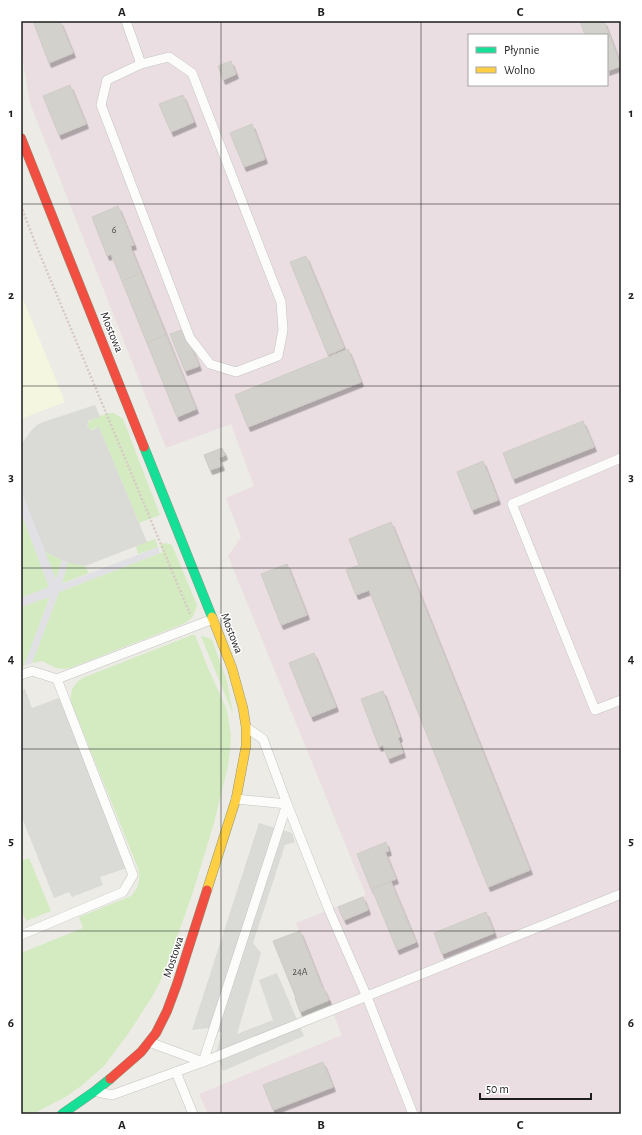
<svg xmlns="http://www.w3.org/2000/svg" width="642" height="1135" viewBox="0 0 642 1135" font-family="'Alegreya Sans',sans-serif">
<style>
.industrial{fill:#eadee3;fill-rule:evenodd}
.education{fill:#f4f6e0}
.grass{fill:#d4ebc2}
.parking{fill:#dadad7}
.plaza{fill:#e1e0e4}
.building{fill:#d2d1cc;stroke:#cfccc6;filter:url(#shadow)}
.lines{fill:none;stroke-linecap:round;stroke-linejoin:round}
.lane-casing{stroke:#c4c4c1;stroke-width:10}
.fast-casing{stroke:#91967c;stroke-width:10}
.slow-casing{stroke:#91967c;stroke-width:10}
.jam-casing{stroke:#91967c;stroke-width:10}
.path{stroke:#d7cac4;stroke-width:2.5;stroke-dasharray:2 2;stroke-linecap:butt}
.lane{stroke:#fcfcfb;stroke-width:9}
.fast{stroke:#16e098;stroke-width:9}
.slow{stroke:#ffcf43;stroke-width:9}
.jam{stroke:#f24e42;stroke-width:9}
.grid{fill:none;stroke:#1d1d1d;stroke-width:1;stroke-opacity:0.55}
.labels{text-anchor:middle;dominant-baseline:central;stroke-width:3;stroke-linejoin:round;paint-order:stroke}
.number-label{font-size:10px;fill:#4a4a49}
.street-label{font-size:12px;fill:#1d1d1d;stroke:#fff}
.neatline{fill:none;stroke:#1d1d1d;stroke-width:1.5}
.grid-label{font-size:13px;text-anchor:middle;font-weight:bold;fill:#1d1d1d}
</style>
<defs>
<filter id="shadow"><feDropShadow dx="2.5" dy="4.5" stdDeviation="0" flood-color="#0004"/></filter>
</defs>
<rect width="100%" height="100%" fill="#ecebe5"/>
<path class="industrial" d="M21,21H621V1114H208L199,1094L342,1035L296,923L366,895L228,556L241,537L226,498L254,486L231,424L166,448L30,103L21,51ZM469,35H607V85H469Z"/>
<polygon class="education" points="21,294 65,402 21,419"/>
<g class="grass">
<path d="M109,413H114L123,419L160,515L139,523L99,427L91,430L87,426C89,417 102,416 109,413Z"/>
<polygon points="21,512 49,587 21,598"/>
<polygon points="155,539 158,547 138,554 136,546"/>
<path d="M166,543L172,545L197,605C195,614 192,620 183,624L70,668L64,669L56,668L42,661L32,663L59,592L163,552L160,544Z"/>
<polygon points="44,551 62,560 56,580"/>
<polygon points="68,562 85,566 89,573 61,584"/>
<polygon points="50,596 24,666 21,667 21,607"/>
<path d="M192,635H195L208,668L227,710L231,736L230,750L228,766L214,823L192,895L177,937L161,980L152,997L128,1034L104,1066L81,1086L67,1096L33,1114H21V953L83,928L79,917L131,896C139,887 141,880 138,868L71,702C70,690 74,682 85,677Z"/>
<polygon points="201,636 206,637 212,640 227,681 233,714"/>
<polygon points="29,858 51,911 26,921 21,909 21,861"/>
</g>
<g class="parking">
<polygon points="95,405 100,417 90,420 88,422 87,426 91,430 93,430 99,427 147,542 85,566 65,562 44,551 21,491 21,447 23,442 31,431 37,425 43,422"/>
<polygon points="25,689 32,708 64,696 130,867 100,877 103,885 72,897 69,892 54,898 21,815 21,691"/>
<polygon points="259,823 292,833 295,842 285,845 253,943 261,953 237,1034 273,1020 259,980 277,973 304,1036 223,1071 216,1053 222,1033 208,1028 192,1030"/>
</g>
<polygon class="plaza" points="21,490 56,579 62,560 68,562 62,584 158,547 160,553 59,592 32,663 24,666 50,597 21,607 21,598 49,587 21,512"/>
<g class="building">
<polygon points="33,21 60,21 73,53 49,63"/>
<polygon points="580,21 604,21 621,66 607,71 607,35 585,35"/>
<polygon points="231,61 236,74 223,80 218,66"/>
<polygon points="70,85 86,124 59,135 43,96"/>
<polygon points="183,95 194,122 171,132 159,104"/>
<polygon points="252,124 265,159 244,167 230,133"/>
<polygon points="118,206 134,245 130,246 141,273 122,281 111,254 107,256 92,217"/>
<polygon points="306,256 344,348 328,355 290,262"/>
<polygon points="141,273 166,335 147,343 122,281"/>
<polygon points="184,329 199,366 185,371 170,334"/>
<polygon points="166,335 196,409 177,417 147,343"/>
<polygon points="348,349 361,382 248,427 235,395"/>
<polygon points="583,421 594,447 513,479 503,453"/>
<polygon points="222,448 225,455 219,458 222,466 210,470 204,455"/>
<polygon points="483,461 498,500 472,510 457,472"/>
<polygon points="391,522 530,870 488,887 369,590 356,595 346,570 359,565 349,539"/>
<polygon points="287,564 307,615 281,625 261,574"/>
<polygon points="314,653 336,707 311,717 289,663"/>
<polygon points="383,691 400,737 398,738 403,753 388,759 383,745 379,747 361,699"/>
<polygon points="386,842 389,851 385,852 396,879 371,889 357,854"/>
<polygon points="391,882 416,942 397,950 372,889"/>
<polygon points="363,897 368,910 344,920 338,907"/>
<polygon points="486,912 494,933 442,954 434,933"/>
<polygon points="300,931 322,987 323,987 329,1000 300,1012 295,998 296,998 273,941"/>
<polygon points="323,1062 333,1087 273,1110 263,1085"/>
</g>
<g class="lines">
<g class="lane-casing">
<g id="lane">
<polyline points="126,21 141,64"/>
<polygon points="169,57 192,73 281,302 283,330 278,356 236,372 210,364 190,338 101,105 107,80 141,64"/>
<polyline points="621,458 512,504 595,710 621,700"/>
<polyline points="21,675 32,671 57,679 213,619"/>
<polyline points="236,799 287,804 329,910 367,997 413,1114"/>
<polyline points="21,935 123,892 133,875 57,679"/>
<polyline points="149,1042 203,1062 621,894"/>
<polyline points="176,1072 193,1114"/>
<polyline points="98,1092 112,1095 203,1062 287,804 263,739 247,728"/>
</g>
</g>
<g class="fast-casing">
<g id="fast">
<polyline points="144,447 212,617"/>
<polyline points="62,1114 95,1091 110,1079"/>
</g>
</g>
<g class="slow-casing">
<polyline id="slow" points="207,890 236,799 246,746 246,727 243,708 232,668 212,617"/>
</g>
<g class="jam-casing">
<g id="jam">
<polyline points="21,138 144,447"/>
<polyline points="110,1079 141,1052 156,1033 167,1011 177,984 207,890"/>
</g>
</g>
<polyline class="path" points="21,206 36,245 190,614"/>
<use href="#lane" class="lane"/>
<use href="#fast" class="fast"/>
<use href="#slow" class="slow"/>
<use href="#jam" class="jam"/>
</g>
<path class="grid" d="M221,21V1114M421,21V1114M21,204H621M21,386H621M21,568H621M21,749H621M21,931H621"/>
<g class="labels">
<g class="number-label">
<text x="114" y="230">6</text>
<text x="300" y="972">24A</text>
</g>
<g class="street-label">
<text transform="translate(112 332) rotate(68)">Mostowa</text>
<text transform="translate(232 633) rotate(69)">Mostowa</text>
<text transform="translate(173 957) rotate(-72)">Mostowa</text>
</g>
</g>
<rect width="642" height="1135" fill="none" stroke="#ffffff" stroke-width="44"/>
<rect x="468" y="34" width="140" height="52" fill="#ffffff" stroke="#a5a5a5"/>
<rect x="476" y="47" width="20" height="6" fill="#16e098" stroke="#a5a5a5"/>
<text x="504" y="54" font-size="12" fill="#1d1d1d">Płynnie</text>
<rect x="476" y="67" width="20" height="6" fill="#ffcf43" stroke="#a5a5a5"/>
<text x="504" y="74" font-size="12" fill="#1d1d1d">Wolno</text>
<path d="M480 1093v6h111v-6" fill="none" stroke="#1d1d1d" stroke-width="2"/>
<text x="486" y="1093" font-size="12" fill="#1d1d1d" stroke="#ffffff" stroke-width="3" paint-order="stroke">50 m</text>
<rect x="22" y="22" width="598" height="1091" class="neatline"/>
<g class="grid-label">
<text x="122" y="16">A</text>
<text x="321" y="16">B</text>
<text x="520" y="16">C</text>
<text x="11" y="117">1</text>
<text x="631" y="117">1</text>
<text x="11" y="299">2</text>
<text x="631" y="299">2</text>
<text x="11" y="481">3</text>
<text x="631" y="481">3</text>
<text x="11" y="663">4</text>
<text x="631" y="663">4</text>
<text x="11" y="845">5</text>
<text x="631" y="845">5</text>
<text x="11" y="1027">6</text>
<text x="631" y="1027">6</text>
<text x="122" y="1129">A</text>
<text x="321" y="1129">B</text>
<text x="520" y="1129">C</text>
</g>
</svg>
